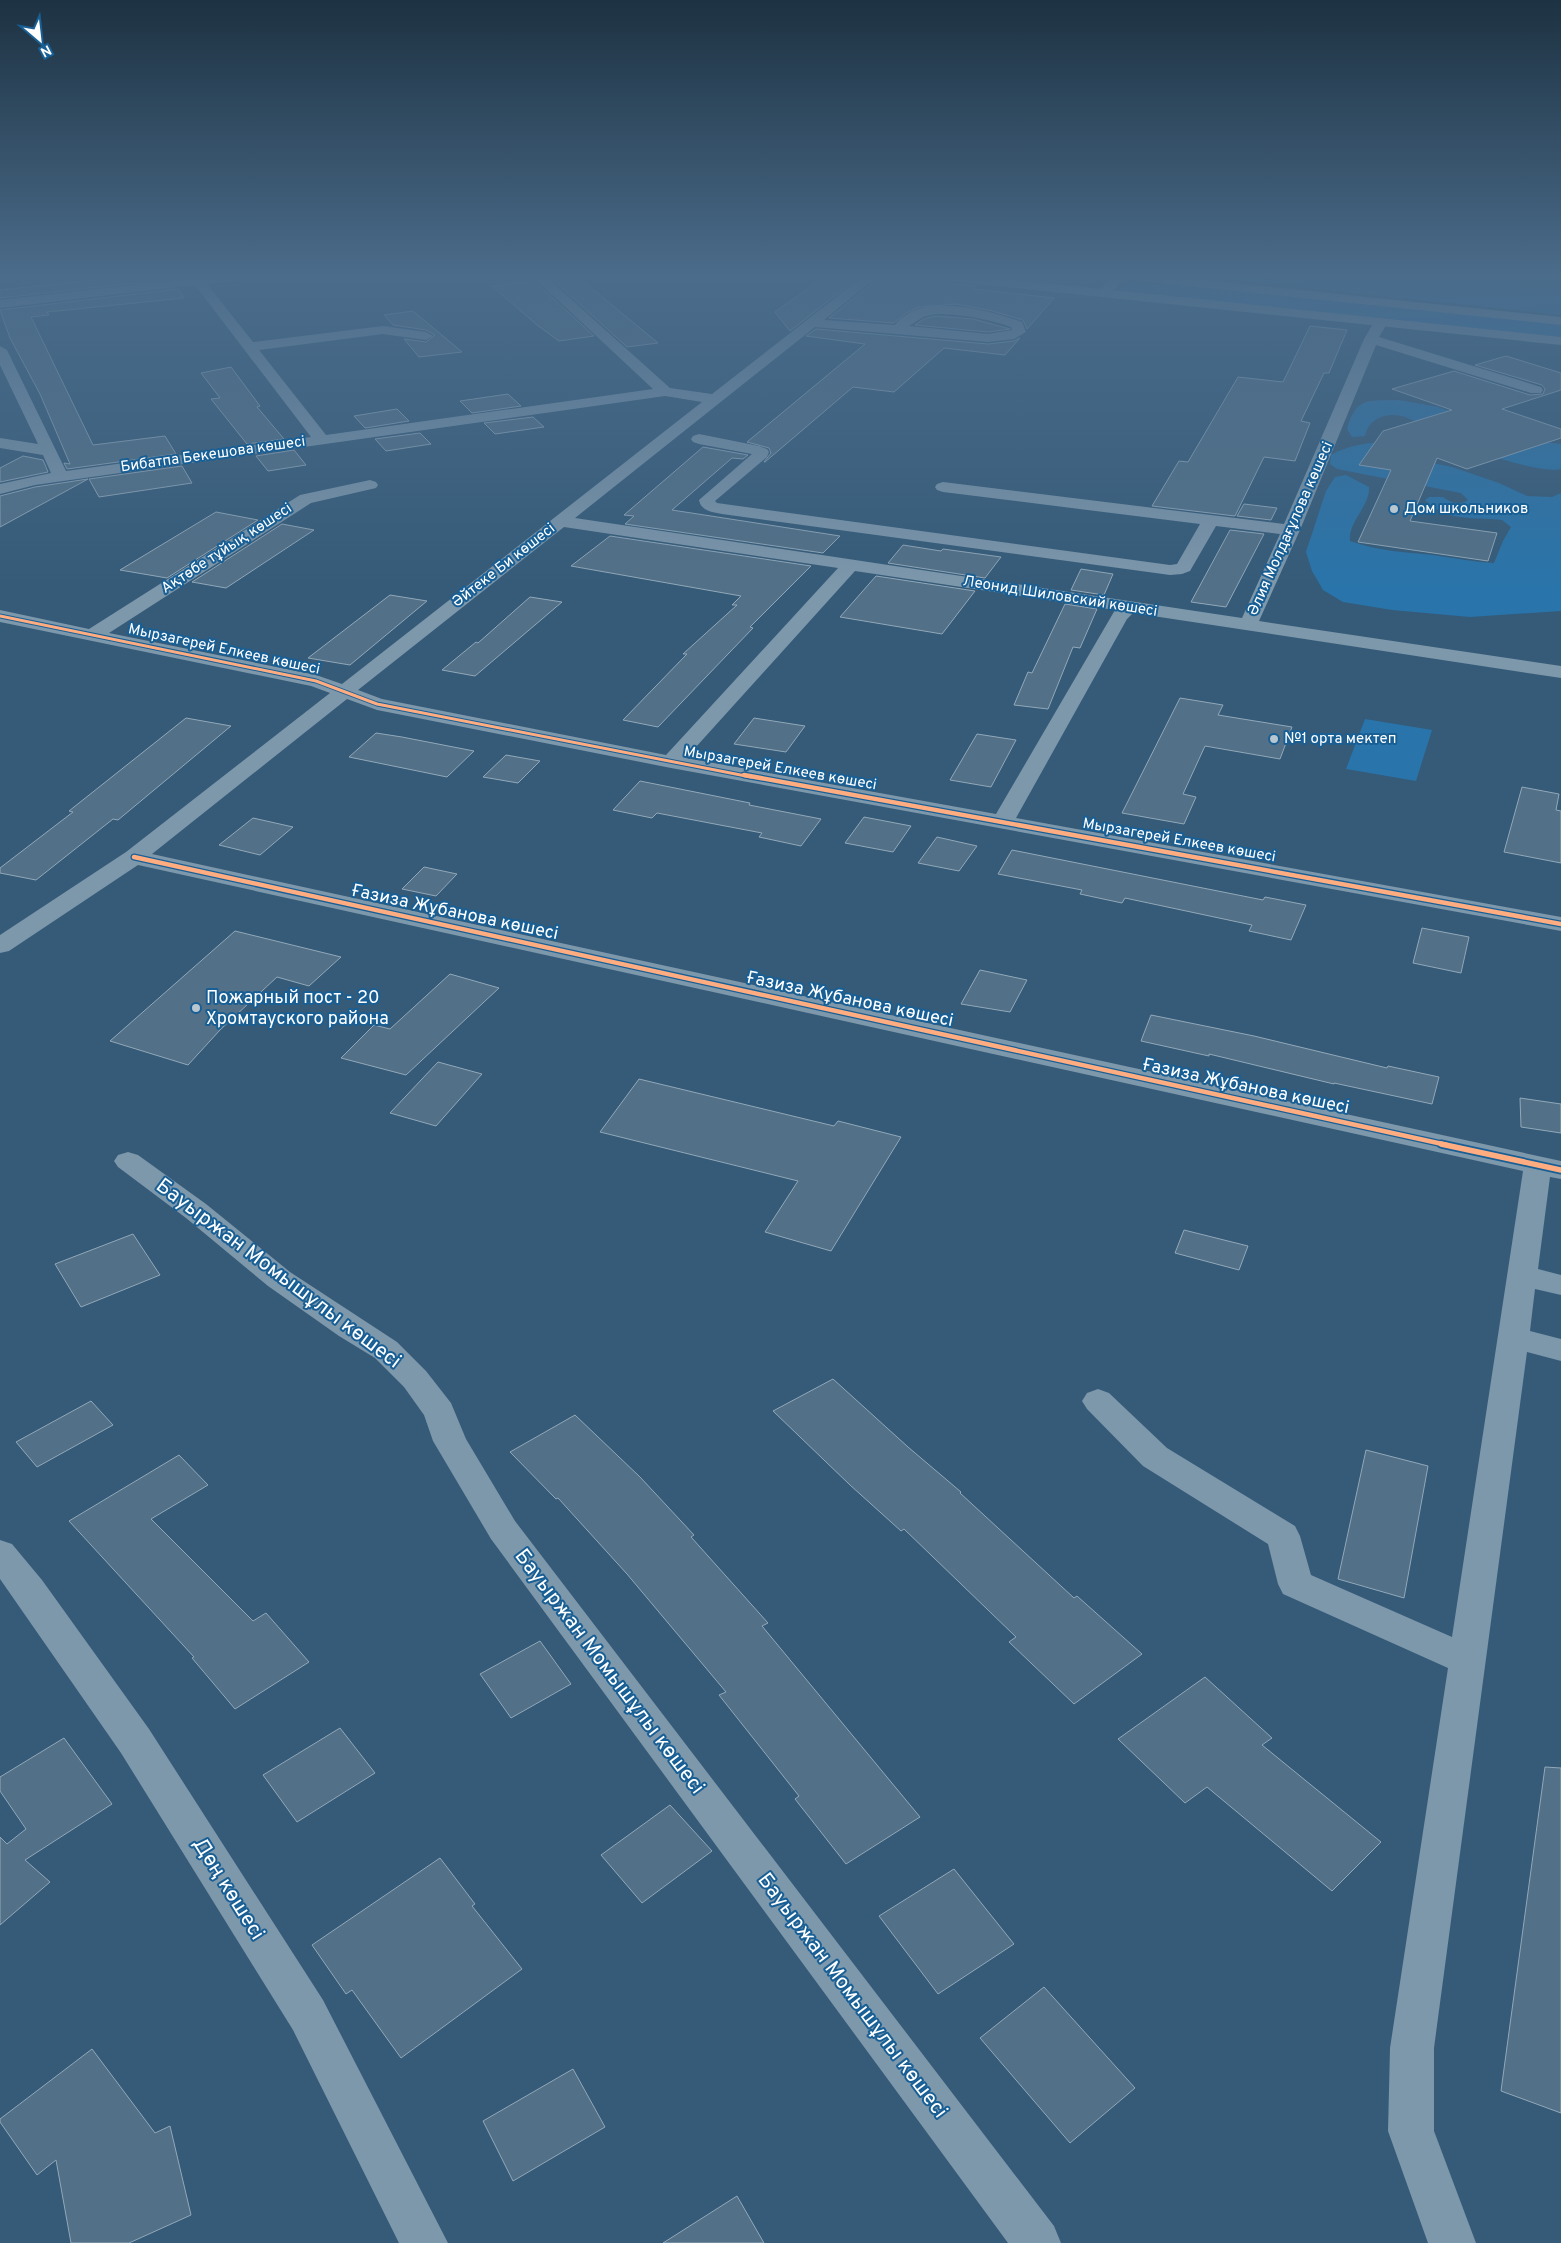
<svg xmlns="http://www.w3.org/2000/svg" width="1561" height="2243" viewBox="0 0 1561 2243" font-family="Overpass,sans-serif">
<style>
.green{fill:#2974aa}
.building{fill:#527087;stroke:#92a8b9}
.lines{fill:none;stroke-linecap:round;stroke-linejoin:round}
.minor{fill:#7d97ab;fill-rule:evenodd}
.major{fill:#7c96a9;fill-rule:evenodd}
.cycleway-far2-casing{stroke:#185f95;stroke-width:5}
.cycleway-far1-casing{stroke:#185f95;stroke-width:7}
.cycleway-casing{stroke:#185f95;stroke-width:9}
.cycleway-far2{stroke:#ffac80;stroke-width:3}
.cycleway-far1{stroke:#ffac80;stroke-width:4.5}
.cycleway{stroke:#ffac80;stroke-width:5.5}
.poi-dot{fill:#b8c6d0;stroke:#185f95;stroke-width:2}
.labels{text-anchor:middle;dominant-baseline:central;stroke-width:4;stroke-linejoin:round;paint-order:stroke}
.far-street-label{font-size:15px;fill:#fff;stroke:#185f95}
.far-poi-label{font-size:15px;fill:#fff;stroke:#185f95;text-anchor:start}
.street-label{font-size:18px;fill:#fff;stroke:#185f95}
.poi-label{font-size:18px;fill:#fff;stroke:#185f95;text-anchor:start}
.near-street-label{font-size:21px;fill:#fff;stroke:#185f95}
</style>
<rect width="100%" height="100%" fill="#355b78"/>
<g class="green">
<polygon points="1174,274 1561,274 1561,315"/>
<polygon points="1136,280 1148,280 1561,323 1561,337 1142,293 1126,289 1124,286"/>
<path d="M1399,400L1438,407L1536,441L1561,444V469C1536,474 1466,448 1440,436C1425,429 1409,414 1392,415C1377,416 1368,422 1365,436L1352,437L1347,429C1356,396 1369,401 1399,400Z"/>
<path d="M1385,442L1423,461L1452,467L1499,483L1527,496L1552,497L1561,493V611L1470,617L1392,610L1343,602L1323,590L1312,571L1306,552L1326,491L1335,477L1346,475L1369,487C1370,507 1348,521 1350,541C1377,551 1405,552 1433,555C1454,558 1473,562 1494,563L1503,541L1511,527L1502,520C1475,517 1446,522 1425,500L1429,497H1443C1451,503 1459,506 1468,500L1461,493L1337,469L1330,464L1331,455C1349,445 1365,443 1385,442Z"/>
<polygon points="1365,719 1432,730 1416,781 1346,769"/>
</g>
<g class="building">
<polygon points="146,274 168,274 172,279 0,298 0,290"/>
<polygon points="882,274 912,274 915,279 920,280 977,286 973,289 1054,298 1027,329 1023,320 992,311 956,304 920,307 906,313 894,323 829,318 877,280"/>
<polygon points="573,275 601,296 658,343 627,347 551,278"/>
<polygon points="827,275 858,278 790,331 775,312"/>
<polygon points="534,281 594,336 559,341 537,325 492,286"/>
<polygon points="178,289 184,298 47,312 49,315 31,317 93,445 165,436 176,454 67,469 64,463 70,464 40,394 10,338 0,310"/>
<polygon points="413,311 462,352 419,357 404,339 426,342 435,335 426,330 393,325 384,315"/>
<polygon points="935,316 973,319 1010,329 988,332 915,325 924,319"/>
<polygon points="1310,326 1347,330 1329,373 1324,373 1301,421 1310,423 1295,461 1264,457 1235,516 1152,506 1179,461 1188,462 1238,377 1283,382"/>
<polygon points="816,329 988,344 1014,341 1020,338 1005,355 944,348 894,392 853,387 765,462 764,462 771,453 769,448 747,442 865,344 806,336"/>
<polygon points="1506,356 1561,373 1561,390 1502,409 1561,429 1561,438 1467,469 1437,458 1410,521 1497,533 1488,561 1358,542 1391,470 1359,465 1383,431 1452,410 1392,389 1454,371 1530,395 1543,394 1545,389 1542,385 1475,365"/>
<polygon points="231,367 260,406 257,407 284,439 247,444 211,399 220,398 201,373"/>
<polygon points="508,394 521,406 472,413 460,401"/>
<polygon points="397,409 409,421 365,428 354,416"/>
<polygon points="533,417 544,427 495,434 484,423"/>
<polygon points="420,433 431,444 386,451 375,439"/>
<polygon points="703,447 748,455 743,459 732,458 672,510 840,536 823,553 625,524 634,516 624,515"/>
<polygon points="294,450 306,465 268,471 256,456"/>
<polygon points="23,456 43,460 48,472 0,482 0,468"/>
<polygon points="182,466 192,483 99,497 89,479"/>
<polygon points="88,479 79,484 0,527 0,496 35,487"/>
<polygon points="1244,504 1277,508 1271,520 1237,516"/>
<polygon points="216,512 258,520 167,578 120,570"/>
<polygon points="282,524 314,530 226,588 192,582"/>
<polygon points="1230,530 1264,534 1226,607 1191,602"/>
<polygon points="610,536 811,566 750,627 753,628 658,727 623,720 687,654 683,654 737,605 732,605 741,596 571,566"/>
<polygon points="903,545 941,551 943,549 1001,557 985,578 888,563"/>
<polygon points="1081,569 1113,574 1104,595 1071,590"/>
<polygon points="876,576 975,591 942,634 840,617"/>
<polygon points="390,595 427,601 350,665 308,658"/>
<polygon points="530,597 562,602 475,676 442,670 476,642 478,643"/>
<polygon points="1065,604 1097,609 1080,648 1073,647 1048,709 1014,705 1028,672 1032,673"/>
<polygon points="1180,698 1223,705 1218,715 1292,727 1280,759 1205,746 1183,794 1196,797 1184,824 1122,813"/>
<polygon points="186,718 231,726 118,820 113,819 36,880 0,873 0,868 73,812 69,811"/>
<polygon points="754,718 805,726 786,752 734,744"/>
<polygon points="376,733 402,737 474,751 447,777 349,757"/>
<polygon points="977,734 1016,740 991,787 950,780"/>
<polygon points="506,755 540,761 518,783 483,777"/>
<polygon points="640,781 750,803 749,805 821,819 801,846 759,837 762,833 657,813 652,818 613,810"/>
<polygon points="1522,787 1559,794 1556,810 1561,811 1561,863 1504,852"/>
<polygon points="864,817 911,826 893,852 845,843"/>
<polygon points="253,818 293,827 260,855 219,845"/>
<polygon points="937,837 977,846 959,871 918,863"/>
<polygon points="1012,850 1263,900 1265,897 1306,905 1291,940 1249,931 1252,925 1125,898 1122,903 1080,894 1082,890 998,874"/>
<polygon points="424,867 457,874 436,896 402,889"/>
<polygon points="1422,928 1469,937 1461,973 1413,963"/>
<polygon points="235,931 341,957 309,986 277,977 220,1030 188,1065 110,1041"/>
<polygon points="980,970 1027,980 1010,1012 961,1004"/>
<polygon points="450,974 499,988 406,1075 341,1058 374,1025 390,1029"/>
<polygon points="1151,1015 1254,1036 1387,1068 1388,1066 1439,1077 1432,1104 1334,1083 1334,1084 1209,1054 1209,1056 1141,1041"/>
<polygon points="438,1062 482,1074 436,1126 390,1113"/>
<polygon points="639,1079 834,1126 838,1121 901,1137 831,1251 765,1232 798,1181 600,1132"/>
<polygon points="1520,1098 1561,1104 1561,1133 1521,1127"/>
<polygon points="1184,1230 1248,1246 1239,1270 1175,1253"/>
<polygon points="133,1234 160,1275 81,1307 55,1264"/>
<polygon points="833,1379 908,1447 961,1492 960,1493 1074,1598 1077,1596 1142,1654 1074,1704 1009,1642 1016,1637 904,1529 901,1531 850,1485 773,1411"/>
<polygon points="91,1401 113,1425 37,1467 16,1442"/>
<polygon points="575,1415 640,1477 694,1535 691,1537 768,1623 762,1626 920,1817 846,1864 795,1799 799,1796 719,1695 726,1692 627,1574 558,1498 556,1499 510,1452"/>
<polygon points="1366,1450 1428,1466 1404,1598 1338,1579"/>
<polygon points="179,1455 208,1485 151,1519 253,1621 266,1613 309,1662 235,1709 192,1658 194,1657 69,1521"/>
<polygon points="540,1641 571,1684 511,1718 480,1674"/>
<polygon points="1205,1677 1272,1738 1262,1745 1381,1842 1332,1891 1207,1787 1185,1803 1118,1739"/>
<polygon points="340,1728 375,1773 297,1822 263,1775"/>
<polygon points="64,1738 112,1804 25,1860 50,1882 0,1925 0,1837 7,1844 26,1829 0,1791 0,1777"/>
<polygon points="1545,1767 1561,1768 1561,2113 1501,2091"/>
<polygon points="670,1805 712,1851 642,1903 601,1855"/>
<polygon points="440,1858 475,1904 472,1906 522,1969 401,2058 352,1990 346,1994 312,1945"/>
<polygon points="954,1869 1014,1944 938,1994 879,1916"/>
<polygon points="1044,1987 1135,2088 1070,2143 980,2038"/>
<polygon points="92,2049 155,2133 170,2126 191,2215 129,2243 71,2243 56,2160 37,2175 0,2122 0,2119"/>
<polygon points="573,2069 605,2127 513,2181 483,2121"/>
<polygon points="737,2196 764,2243 663,2243"/>
</g>
<g class="lines">
<g class="minor">
<path d="M229,274H265L259,278L207,284L253,342L383,326L426,332L433,336L426,340L383,334L259,350L326,435L653,389L530,274H543L670,388L712,394L866,274H880L824,320L895,325C921,291 988,310 1022,322L1026,332L1014,339L988,342L815,327L575,518L1242,618L1280,534L1216,526L1190,571L1182,574L1170,575L722,514C712,512 701,511 699,500L752,454L699,444L693,442L691,439L693,436L699,434L759,446L767,449L769,452L767,457L715,501L717,503L1170,565L1177,564L1200,524L943,492L937,490L935,487L937,484L943,482L1284,524L1364,339L1376,319L1381,318L1388,322L1379,337L1541,387L1543,390L1541,393H1531L1376,345L1300,530L1259,621L1561,666V678L1133,613L1127,619L1016,818L1561,917V931L671,768L377,710L347,699L152,854L1561,1161V1179L1550,1177L1538,1269L1561,1275V1295L1535,1289L1530,1331L1561,1339V1361L1527,1352L1434,2048V2131L1476,2243H1428L1388,2131L1390,2048L1448,1668L1283,1594L1278,1584L1268,1544L1143,1466L1087,1409L1082,1401L1087,1393L1098,1389L1109,1393L1167,1448L1295,1526L1300,1536L1311,1575L1452,1637L1523,1171L138,865L9,951L0,953V935L126,852L330,693L311,686L0,622V610L89,629L300,495L370,480L376,482L378,485L376,488L311,503L109,633L316,675L342,684L702,402L665,396L35,485L0,494V484L51,473L43,455L0,448V438L38,444L0,365V346L7,350L66,471L311,437L195,285L0,308V300ZM935,314C962,314 986,318 1011,327L1012,330L988,334L909,326L923,317ZM564,527L838,568L666,755L382,699L358,690ZM855,571L1115,610L996,814L686,758Z"/>
<polygon points="128,1152 138,1155 206,1204 290,1272 397,1342 426,1371 451,1403 466,1439 515,1521 1054,2226 1061,2243 1008,2243 491,1539 433,1441 424,1415 404,1387 375,1358 339,1336 268,1286 186,1218 118,1167 114,1161 118,1155"/>
<polygon points="0,1540 12,1544 42,1580 149,1729 323,2000 448,2243 399,2243 293,2030 121,1753 0,1579"/>
</g>
<polygon class="major" points="914,274 953,274 1101,289 1114,274 1144,274 1561,317 1561,325 1123,279 1114,290 1561,337 1561,345 920,278 915,277"/>
<g class="cycleway-far2-casing">
<polyline id="cycleway-far2" points="0,616 316,681 377,704 751,777"/>
</g>
<g class="cycleway-far1-casing">
<g id="cycleway-far1">
<polyline points="744,775 1561,924"/>
<polyline points="134,857 1447,1145"/>
</g>
</g>
<g class="cycleway-casing">
<polyline id="cycleway" points="1441,1144 1561,1170"/>
</g>
<use href="#cycleway-far2" class="cycleway-far2"/>
<use href="#cycleway-far1" class="cycleway-far1"/>
<use href="#cycleway" class="cycleway"/>
</g>
<linearGradient id="sky" x2="0" y2="1"><stop stop-color="#1d3242"/><stop offset="0.47" stop-color="#4b6c8b"/><stop offset="1" stop-color="#4b6c8b" stop-opacity="0"/></linearGradient>
<rect width="1561" height="588" fill="url(#sky)"/>
<g class="poi-dot">
<circle cx="1394" cy="509" r="5"/>
<circle cx="1274" cy="739" r="5"/>
<circle cx="196" cy="1008" r="5"/>
</g>
<g class="labels">
<g class="far-street-label">
<text transform="translate(213 455) rotate(-8)">Бибатпа Бекешова көшесі</text>
<text transform="translate(1291 529) rotate(-66)">Әлия Молдағұлова көшесі</text>
<text transform="translate(227 549) rotate(-33)">Ақтөбе тұйық көшесі</text>
<text transform="translate(504 566) rotate(-38)">Әйтеке Би көшесі</text>
<text transform="translate(1060 597) rotate(9)">Леонид Шиловский көшесі</text>
<text transform="translate(224 650) rotate(12)">Мырзагерей Елкеев көшесі</text>
<text transform="translate(780 769) rotate(10)">Мырзагерей Елкеев көшесі</text>
<text transform="translate(1179 841) rotate(10)">Мырзагерей Елкеев көшесі</text>
</g>
<g class="far-poi-label">
<text x="1404" y="509">Дом школьников</text>
<text x="1284" y="739">№1 орта мектеп</text>
</g>
<g class="street-label">
<text transform="translate(455 913) rotate(12)">Ғазиза Жұбанова көшесі</text>
<text transform="translate(850 1000) rotate(12)">Ғазиза Жұбанова көшесі</text>
<text transform="translate(1246 1087) rotate(12)">Ғазиза Жұбанова көшесі</text>
</g>
<g class="poi-label">
<text x="206" y="998">Пожарный пост - 20<tspan x="206" dy="21">Хромтауского района</tspan></text>
</g>
<g class="near-street-label">
<text transform="translate(278 1274) rotate(37)">Бауыржан Момышұлы көшесі</text>
<text transform="translate(609 1672) rotate(53)">Бауыржан Момышұлы көшесі</text>
<text transform="translate(228 1889) rotate(58)">Дөң көшесі</text>
<text transform="translate(852 1996) rotate(53)">Бауыржан Момышұлы көшесі</text>
</g>
</g>
<g transform="translate(40 40) rotate(152)" stroke="#185f95" stroke-width="4" paint-order="stroke">
<path d="M0-4L9 19L0 12L-9 19Z" fill="#ffffff"/>
<text y="-8" font-size="14" font-weight="bold" text-anchor="middle" fill="#ffffff">N</text>
</g>
</svg>
